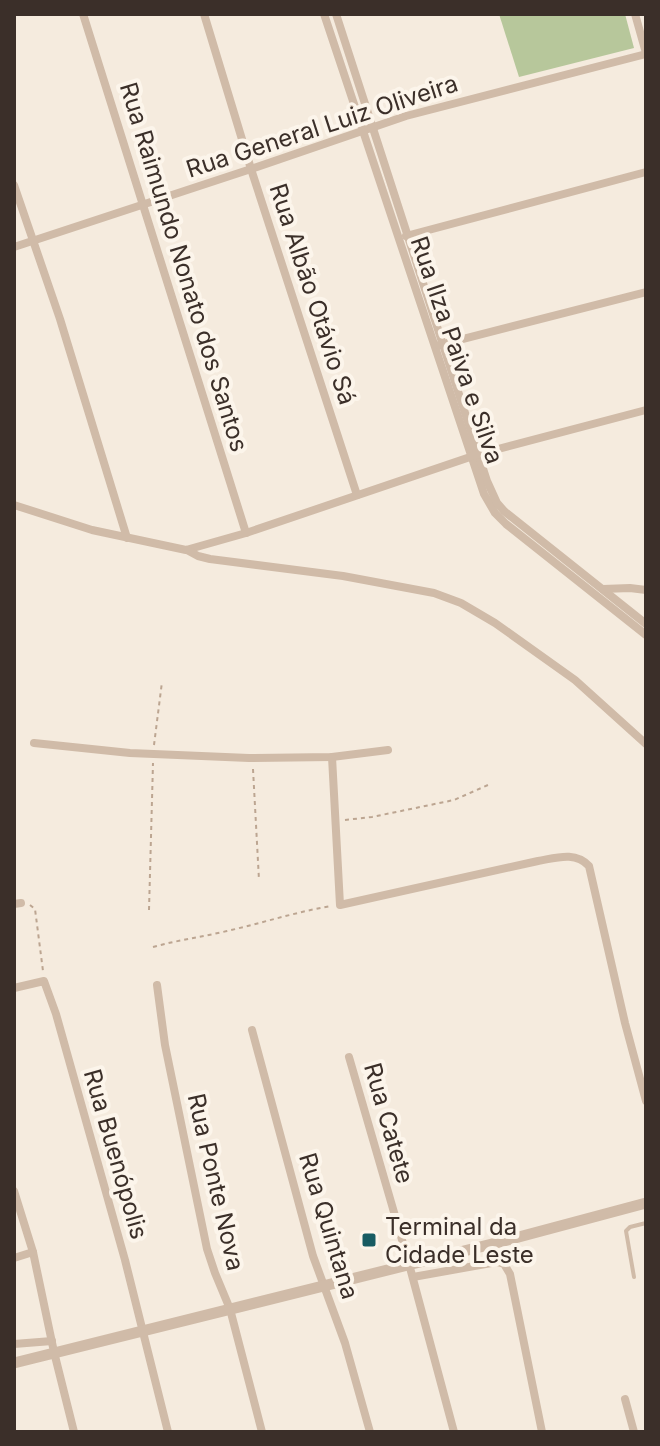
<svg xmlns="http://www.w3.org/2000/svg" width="660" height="1446" viewBox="0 0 660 1446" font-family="Inter,sans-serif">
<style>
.green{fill:#b7c79b}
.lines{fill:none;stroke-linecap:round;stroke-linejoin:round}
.path{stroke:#bca591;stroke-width:2;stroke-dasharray:4 4;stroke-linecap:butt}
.service{stroke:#d0bba8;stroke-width:4}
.minor{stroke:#d0bba8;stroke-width:8}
.tertiary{stroke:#d0bba8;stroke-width:11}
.poi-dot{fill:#185c63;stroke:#fcf5eb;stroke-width:3}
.labels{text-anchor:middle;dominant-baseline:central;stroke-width:8;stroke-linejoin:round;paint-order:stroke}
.street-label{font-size:24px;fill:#3b2f29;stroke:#fcf5eb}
.poi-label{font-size:24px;fill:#3b2f29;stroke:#fcf5eb;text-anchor:start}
</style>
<rect width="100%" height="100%" fill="#f5ebde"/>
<polygon class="green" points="499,14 625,14 634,48 519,77"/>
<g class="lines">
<g class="path">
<polyline points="154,745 162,682"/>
<polyline points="253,769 259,880"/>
<polyline points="345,820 372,817 454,800 488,785"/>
<polyline points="30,905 35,909 43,971"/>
<polyline points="149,910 153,763"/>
<path d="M153,947C178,940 202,937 227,931C262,923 296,912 331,906"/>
</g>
<polyline class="service" points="634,1277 626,1231 630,1227 646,1223"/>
<g class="minor">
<polyline points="83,14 246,533"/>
<polyline points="204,14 251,169 357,495"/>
<polyline points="324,14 484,494 495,513 506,524 646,635"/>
<polyline points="336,14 487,481 497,503 504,511 646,624"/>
<polyline points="635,14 646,53"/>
<polyline points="14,185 60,319 127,538"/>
<polyline points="406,236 646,172"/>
<polyline points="14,247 251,169 406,116 646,54"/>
<polyline points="439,345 646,292"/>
<polyline points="14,505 92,530 186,550 246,533 479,454 646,410"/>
<polyline points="187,550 198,556 210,559 343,576 434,593 461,603 495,623 575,680 646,744"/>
<polyline points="603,589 630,588 646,590"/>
<polyline points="34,743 130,753 249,758 332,757 388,750"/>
<path d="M332,757L340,905L538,861C556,858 575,851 589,866L625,1023L646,1101"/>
<polyline points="14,904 21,903"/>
<polyline points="157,985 165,1045 207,1249 215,1273 230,1309 262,1432"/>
<polyline points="14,988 44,981 56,1014 125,1260 168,1432"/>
<polyline points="252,1030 313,1256 345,1343 370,1432"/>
<polyline points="349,1057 409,1264 454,1432"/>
<polyline points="14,1191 33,1252 54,1352 74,1432"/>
<polyline points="14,1258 33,1252"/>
<polyline points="413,1277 497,1262 504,1264 510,1274 542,1432"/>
<polyline points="14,1344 52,1341"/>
<polyline points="625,1399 634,1432"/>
</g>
<polyline class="tertiary" points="14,1363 504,1241 646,1203"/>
</g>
<rect class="poi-dot" x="361" y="1232" width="16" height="16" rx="4"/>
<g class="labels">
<g class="street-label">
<text transform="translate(322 126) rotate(-18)">Rua General Luiz Oliveira</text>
<text transform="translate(184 267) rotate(73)">Rua Raimundo Nonato dos Santos</text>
<text transform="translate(313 294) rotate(72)">Rua Albão Otávio Sá</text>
<text transform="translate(457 350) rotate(71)">Rua Ilza Paiva e Silva</text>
<text transform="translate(389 1123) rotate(74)">Rua Catete</text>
<text transform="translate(116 1154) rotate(74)">Rua Buenópolis</text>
<text transform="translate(216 1182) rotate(77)">Rua Ponte Nova</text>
<text transform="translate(329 1226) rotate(73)">Rua Quintana</text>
</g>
<g class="poi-label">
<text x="385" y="1226">Terminal da<tspan x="385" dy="28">Cidade Leste</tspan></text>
</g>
</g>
<rect width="660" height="1446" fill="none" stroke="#3b2f29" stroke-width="32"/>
</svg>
